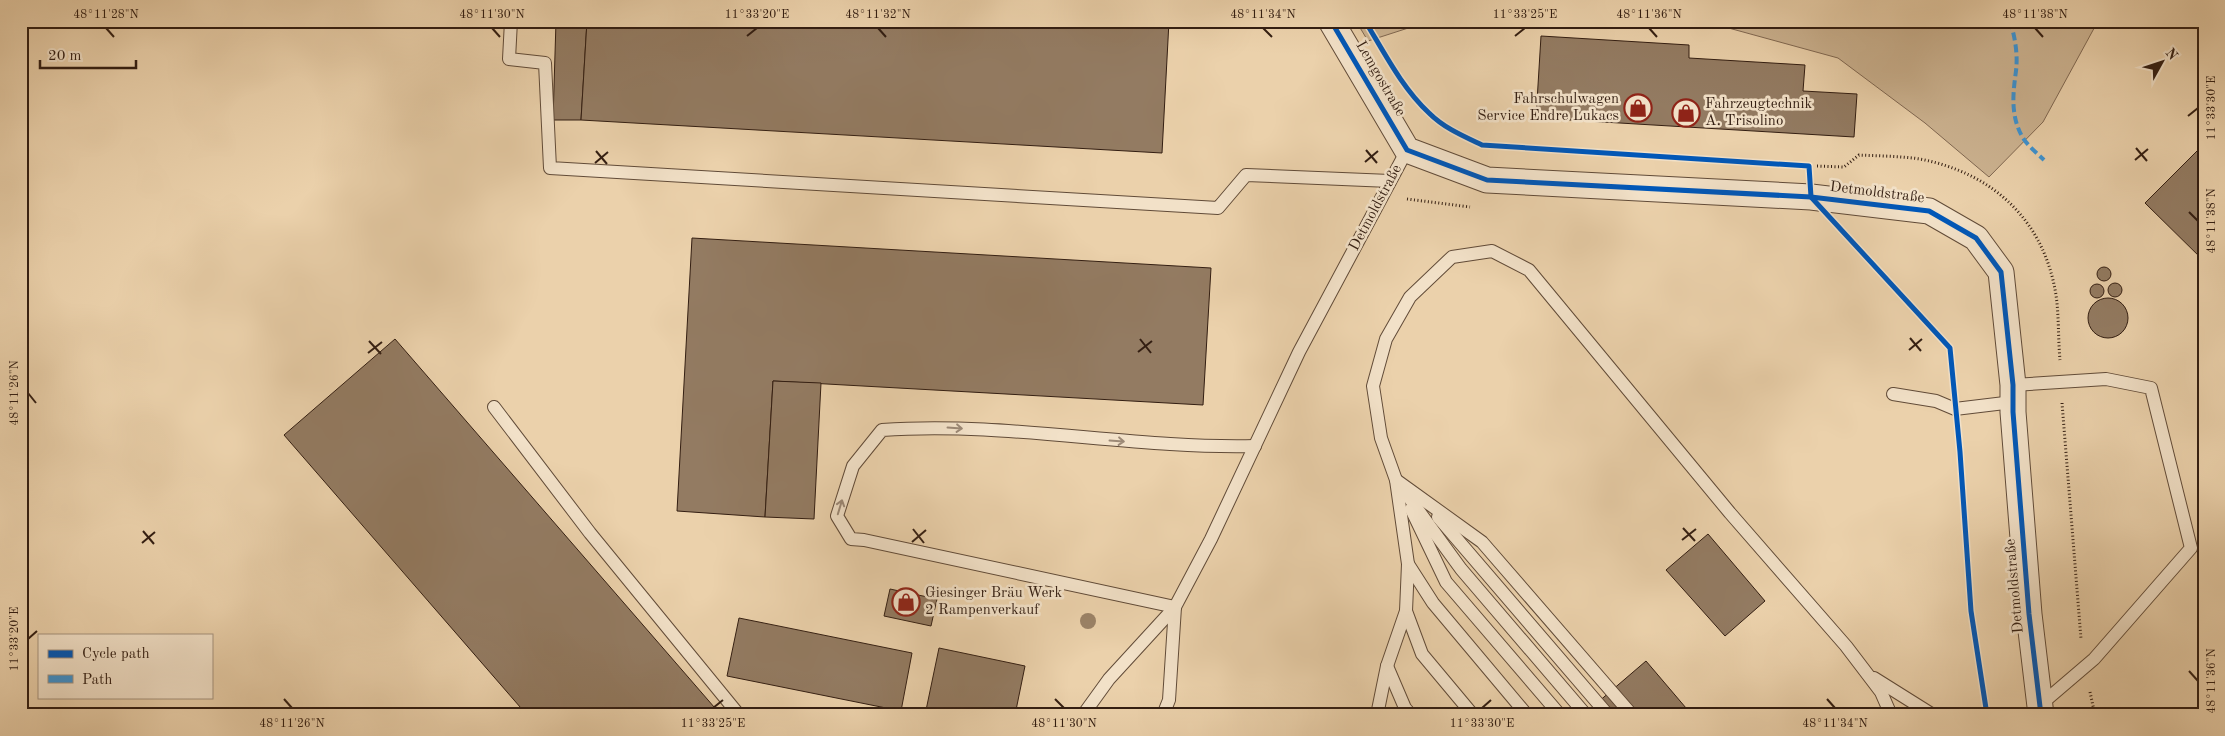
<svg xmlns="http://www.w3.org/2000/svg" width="2225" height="736" viewBox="0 0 2225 736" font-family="'Old Standard TT',serif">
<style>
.green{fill:#ccb391;stroke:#806852}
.building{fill:#937b62;stroke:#331e12}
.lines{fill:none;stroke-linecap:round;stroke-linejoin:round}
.service-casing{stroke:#614b38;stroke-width:14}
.minor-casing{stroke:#614b38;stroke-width:27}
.path{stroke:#331e12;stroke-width:3;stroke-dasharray:1 2.5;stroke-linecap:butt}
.service{stroke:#f2e1c8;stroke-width:12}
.minor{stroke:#f2e1c8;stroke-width:25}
.rail-casing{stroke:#331e12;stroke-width:5.5}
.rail{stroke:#f2e1c8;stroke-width:4;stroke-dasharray:11;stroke-linecap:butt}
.quiet{stroke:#3d94d3;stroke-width:4;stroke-dasharray:8 4;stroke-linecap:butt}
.cycleway-casing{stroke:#f2e1c8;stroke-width:8}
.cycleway{stroke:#0057b8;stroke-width:5}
.tree{fill:#9b8368}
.oneway{stroke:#9c8976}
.ticks{fill:none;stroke:#331e12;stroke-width:2}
.labels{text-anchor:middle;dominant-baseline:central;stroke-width:5;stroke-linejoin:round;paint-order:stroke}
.street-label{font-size:15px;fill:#331e12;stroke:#f2e1c8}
.poi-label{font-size:15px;fill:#331e12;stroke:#f2e1c8;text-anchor:start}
.neatline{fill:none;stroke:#331e12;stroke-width:2}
.ticks-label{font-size:12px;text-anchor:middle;fill:#331e12}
</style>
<rect width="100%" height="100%" fill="#ebd1ab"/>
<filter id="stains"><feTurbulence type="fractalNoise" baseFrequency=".004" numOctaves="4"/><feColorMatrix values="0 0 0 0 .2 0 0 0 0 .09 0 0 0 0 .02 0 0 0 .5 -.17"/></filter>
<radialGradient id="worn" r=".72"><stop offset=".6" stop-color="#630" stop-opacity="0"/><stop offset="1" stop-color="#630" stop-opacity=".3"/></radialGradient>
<g class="green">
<polygon points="1356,21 1430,21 1368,41"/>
<polygon points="1703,21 2098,21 2043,122 1989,177 1925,123 1838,58"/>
</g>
<g class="building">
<polygon points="556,21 587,21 581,120 553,120"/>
<polygon points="587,21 1169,21 1162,153 581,120"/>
<polygon points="1541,36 1689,45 1689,58 1805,65 1803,91 1857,94 1854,137 1536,118"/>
<polygon points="2204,144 2204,261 2145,203"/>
<polygon points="692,238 1211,268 1203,405 773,381 765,517 677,511"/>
<circle cx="2104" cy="274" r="7"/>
<circle cx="2115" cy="290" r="7"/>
<circle cx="2097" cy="291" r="7"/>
<circle cx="2108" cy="318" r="20"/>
<polygon points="395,339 721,715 527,715 284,435"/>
<polygon points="773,381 821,383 814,519 765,517"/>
<polygon points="1708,534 1765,601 1725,636 1666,570"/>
<polygon points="890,589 937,599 931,626 884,616"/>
<polygon points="739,618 912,653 901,711 727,676"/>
<polygon points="939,648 1025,666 1015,715 925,715"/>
<polygon points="1646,661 1692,715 1583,715"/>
</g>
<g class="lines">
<g class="service-casing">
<g id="service">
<polyline points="511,21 509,59 545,63 550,168 1218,208 1246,175 1390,181"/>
<polyline points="2013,385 2106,379 2151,388 2191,548 2094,659 2039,706"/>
<polyline points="1893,394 1936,401 1955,409 2013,402"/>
<polyline points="494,407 590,533 739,715"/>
<polyline points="1396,480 1482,542 1632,715"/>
<polyline points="1405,492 1461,569 1586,715"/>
<polyline points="1411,509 1446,582 1560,715"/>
<polyline points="1438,517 1608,715"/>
<polyline points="1408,564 1433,603 1527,715"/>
<path d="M1175,607L864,540L851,539L837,516L853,466L882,430C1007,421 1131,449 1255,446"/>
<polyline points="1406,611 1422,654 1473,715"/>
<polyline points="1387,666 1405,708 1411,715"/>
<polyline points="1874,678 1933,715"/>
<polyline points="1083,715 1109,679 1175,607 1211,539 1299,352 1407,150"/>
<polyline points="1163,715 1169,700 1175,607"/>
<polyline points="1377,715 1387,666 1406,611 1408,564 1396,480 1381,438 1373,386 1386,339 1410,297 1452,257 1492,251 1529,270 1730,513 1846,646 1881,692 1891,715"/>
</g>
</g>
<g class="minor-casing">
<polyline id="minor" points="1331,21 1407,150 1487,180 1811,197 1929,211 1976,238 2001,272 2013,385 2013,412 2029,614 2041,715"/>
</g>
<g class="path">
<path d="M1817,166L1844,167L1859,155C1879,156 1900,156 1920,159C1993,173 2044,220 2056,295C2059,316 2058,338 2060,360"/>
<polyline points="1407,199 1470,207"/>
<polyline points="2062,403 2081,639"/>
<polyline points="2090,692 2095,715"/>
</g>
<use href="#service" class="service"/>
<use href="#minor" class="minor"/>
<g class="rail-casing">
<polyline id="rail" points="21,704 31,715"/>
</g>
<use href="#rail" class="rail"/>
<path class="quiet" d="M2010,21C2015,37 2018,54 2016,71C2013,93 2010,116 2023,138C2028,146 2037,153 2044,160"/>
<g class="cycleway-casing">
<g id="cycleway">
<polyline points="1331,21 1407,150 1487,180 1811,197 1929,211 1976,238 2001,272 2013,385 2013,412 2029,614 2041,715"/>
<path d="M1365,21C1384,52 1402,88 1429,113C1444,128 1463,136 1482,145L1809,166L1811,197L1950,348L1960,452L1971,611L1987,715"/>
</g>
</g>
<use href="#cycleway" class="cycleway"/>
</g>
<circle class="tree" cx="1088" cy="621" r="8"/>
<defs><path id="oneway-shaft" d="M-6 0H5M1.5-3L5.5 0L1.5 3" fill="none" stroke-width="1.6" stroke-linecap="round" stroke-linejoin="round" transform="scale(1.25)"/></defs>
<g class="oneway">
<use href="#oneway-shaft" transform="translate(955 428) rotate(4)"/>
<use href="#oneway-shaft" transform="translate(1117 441) rotate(4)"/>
<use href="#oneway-shaft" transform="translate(840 507) rotate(-73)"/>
</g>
<path class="ticks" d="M106,28L114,37M492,28L500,37M878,28L886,37M1263,28L1272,37M1649,28L1657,37M2035,28L2043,37M747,36L757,28M1515,36L1525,28M2188,116L2198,108M2136,148L2147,161M1366,150L1377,163M596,151L607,164M2135,160L2148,149M1365,162L1378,151M595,163L608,152M2189,212L2198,221M1910,338L1921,351M1140,339L1151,353M369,341L381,354M1909,350L1922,339M1138,352L1152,341M368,353L382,342M28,393L36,403M1683,528L1695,541M913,529L924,543M143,531L154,544M1682,540L1696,529M912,542L926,530M142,543L155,532M28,639L37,631M2189,671L2198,681M284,699L292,708M1055,699L1064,708M1827,699L1835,708M713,708L723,700M1482,708L1491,700"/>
<defs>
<g id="shop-ring" transform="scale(1.4375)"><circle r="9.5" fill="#f2e1c8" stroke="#8f2418" stroke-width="1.5"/><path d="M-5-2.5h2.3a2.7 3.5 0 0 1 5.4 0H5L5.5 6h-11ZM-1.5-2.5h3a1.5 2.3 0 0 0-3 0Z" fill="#8f2418"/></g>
</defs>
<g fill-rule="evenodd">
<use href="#shop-ring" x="1638" y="108"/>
<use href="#shop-ring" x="1686" y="113"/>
<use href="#shop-ring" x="906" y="602"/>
</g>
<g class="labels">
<g class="street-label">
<text transform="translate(1380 79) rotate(60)">Lemgostraße</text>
<text transform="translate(1877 193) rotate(7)">Detmoldstraße</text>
<text transform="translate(1376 208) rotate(-62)">Detmoldstraße</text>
<text transform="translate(2015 586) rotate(-95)">Detmoldstraße</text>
</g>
<g class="poi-label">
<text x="1619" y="99" text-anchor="end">Fahrschulwagen<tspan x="1619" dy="17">Service Endre Lukacs</tspan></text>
<text x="1705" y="104">Fahrzeugtechnik<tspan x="1705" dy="17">A. Trisolino</tspan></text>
<text x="925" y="593">Giesinger Bräu Werk<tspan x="925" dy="17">2 Rampenverkauf</tspan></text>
</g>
</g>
<rect width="2225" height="736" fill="none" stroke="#ebd1ab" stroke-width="55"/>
<rect x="38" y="634" width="175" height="65" fill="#f2e1c8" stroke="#a6937f"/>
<rect x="48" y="650" width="25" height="8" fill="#0057b8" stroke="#a6937f"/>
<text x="82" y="658" font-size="15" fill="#331e12">Cycle path</text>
<rect x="48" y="675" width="25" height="8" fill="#3d94d3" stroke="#a6937f"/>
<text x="82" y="684" font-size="15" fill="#331e12">Path</text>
<g transform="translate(2162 62) rotate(50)" stroke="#f2e1c8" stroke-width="4" paint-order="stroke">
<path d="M0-4L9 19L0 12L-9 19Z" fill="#331e12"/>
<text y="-8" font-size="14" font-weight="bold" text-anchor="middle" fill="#331e12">N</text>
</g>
<path d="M40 60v8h96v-8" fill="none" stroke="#331e12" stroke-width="2.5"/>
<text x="48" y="60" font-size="15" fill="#331e12" stroke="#f2e1c8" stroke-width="4" paint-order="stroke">20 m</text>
<rect x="28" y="28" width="2170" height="680" class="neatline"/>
<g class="ticks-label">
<text x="106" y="18">48°11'28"N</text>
<text x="492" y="18">48°11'30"N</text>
<text x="757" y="18">11°33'20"E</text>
<text x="878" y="18">48°11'32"N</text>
<text x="1263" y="18">48°11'34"N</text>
<text x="1525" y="18">11°33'25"E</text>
<text x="1649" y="18">48°11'36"N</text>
<text x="2035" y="18">48°11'38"N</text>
<text transform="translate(2211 108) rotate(-90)" y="4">11°33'30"E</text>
<text transform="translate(2211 221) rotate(-90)" y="4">48°11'38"N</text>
<text transform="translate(14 393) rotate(-90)" y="4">48°11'26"N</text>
<text transform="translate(14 639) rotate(-90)" y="4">11°33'20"E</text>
<text transform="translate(2211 681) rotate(-90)" y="4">48°11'36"N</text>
<text x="292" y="727">48°11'26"N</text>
<text x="713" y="727">11°33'25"E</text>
<text x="1064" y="727">48°11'30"N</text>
<text x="1482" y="727">11°33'30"E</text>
<text x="1835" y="727">48°11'34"N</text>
</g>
<rect width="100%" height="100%" filter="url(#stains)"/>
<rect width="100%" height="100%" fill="url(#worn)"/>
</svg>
